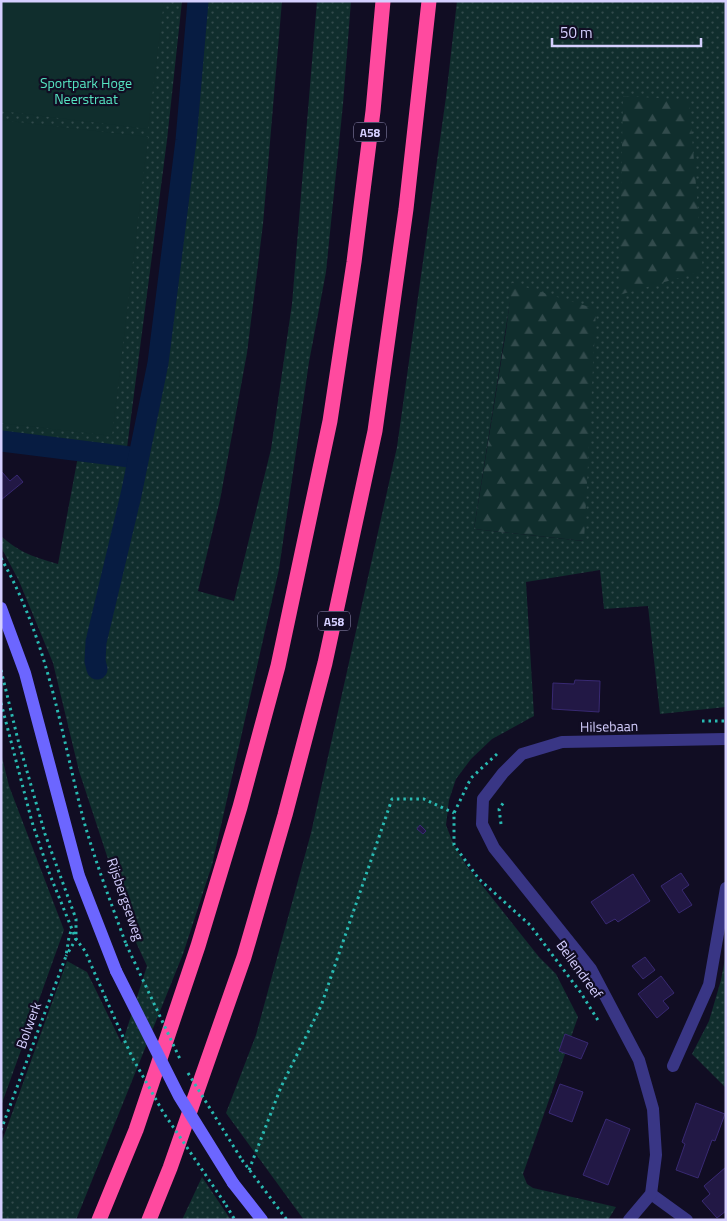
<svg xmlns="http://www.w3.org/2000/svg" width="727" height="1221" viewBox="0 0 727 1221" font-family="'Titillium Web',sans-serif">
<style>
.green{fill:url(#green-dots);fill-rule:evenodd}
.forest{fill:url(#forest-firs)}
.pitch{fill:#102e2d}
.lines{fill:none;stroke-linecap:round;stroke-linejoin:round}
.canal{stroke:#071c42;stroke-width:21}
.building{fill:#221845;stroke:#382972}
.path{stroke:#29bab2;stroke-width:3;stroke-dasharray:2.5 4;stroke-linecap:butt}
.minor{stroke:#393685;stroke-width:12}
.secondary{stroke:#6c66ff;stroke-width:12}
.motorway{stroke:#ff4a9f;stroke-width:15}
.path-bridge{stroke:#29bab2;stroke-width:3;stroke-dasharray:2.5 4;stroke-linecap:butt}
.secondary-bridge{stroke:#6c66ff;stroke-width:12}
.labels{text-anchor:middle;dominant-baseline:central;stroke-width:4.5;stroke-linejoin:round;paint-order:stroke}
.shield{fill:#110d23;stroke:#9a95bd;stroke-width:1}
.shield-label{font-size:12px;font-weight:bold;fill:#d5cfff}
.park-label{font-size:14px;fill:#56e5c2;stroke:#110d23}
.street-label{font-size:14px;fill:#d5cfff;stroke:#110d23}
</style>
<defs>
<pattern id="green-dots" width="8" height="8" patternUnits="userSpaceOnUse" patternTransform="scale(1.25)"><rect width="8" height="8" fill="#102e2d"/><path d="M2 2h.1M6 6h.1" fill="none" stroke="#324b4c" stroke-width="1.8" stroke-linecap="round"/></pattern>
<pattern id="forest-firs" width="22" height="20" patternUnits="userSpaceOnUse" patternTransform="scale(1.25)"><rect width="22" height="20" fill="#102e2d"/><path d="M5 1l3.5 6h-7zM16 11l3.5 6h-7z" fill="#324b4c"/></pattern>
</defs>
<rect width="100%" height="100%" fill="#110d23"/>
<g class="green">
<polygon points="1,1 182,1 167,140 127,448 1,433"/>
<path d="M203,1H282L263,224L247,353L220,500L198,591L234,601L271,449L292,304L317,1H351L343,104L326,272L309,362L279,569L225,808L212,865L183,954L76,1220H1V1144L67,961L87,972L122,1044L147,966L134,938L79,771L53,663L19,581L1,547V536C20,553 34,557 58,564L79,451L145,459L192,139Z"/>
<path d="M457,1H726V707L660,714L648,606L604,609L600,570L526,582L534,716L492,739L471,759L456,779L449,800L446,825L453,843L466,865L539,957L556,974L578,1017L523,1174L527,1184L533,1188L616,1207L608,1220H304L226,1113L256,1035L311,833L397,447L446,97ZM513,283L584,540L583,541L474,529Z"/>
<polygon points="1,753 9,786 64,930 1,1106"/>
<polygon points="726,954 726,1088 692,1054 709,1021 721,980"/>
<polygon points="202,1177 231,1220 182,1220"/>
</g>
<g class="forest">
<polygon points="623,96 689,100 703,271 619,295"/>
<polygon points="512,283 596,309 584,541 474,529 506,331"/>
</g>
<g class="pitch">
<polygon points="1,1 164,1 148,129 1,111"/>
<polygon points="1,120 148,137 112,436 1,423"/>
</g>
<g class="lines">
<g class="canal">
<polyline points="1,441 138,458"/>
<polyline points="97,669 95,661 96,642 131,495 158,363 186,140 198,1"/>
</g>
</g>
<g class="building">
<polygon points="1,471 10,481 17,475 23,482 1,500"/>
<polygon points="575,680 600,681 599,712 552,709 553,683 574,684"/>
<polygon points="420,825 426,831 423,834 417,829"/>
<polygon points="681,873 689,885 682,890 692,905 679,913 661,886"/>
<polygon points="633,874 650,901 618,922 615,919 606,924 591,902"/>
<polygon points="645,957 655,970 643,979 632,966"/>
<polygon points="661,976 674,993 663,1001 669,1008 657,1018 638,994"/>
<polygon points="565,1034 588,1043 581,1059 559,1051"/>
<polygon points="560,1084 583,1092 572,1122 549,1113"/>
<polygon points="696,1103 725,1114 715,1141 712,1140 698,1178 676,1170 685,1144 682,1142"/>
<polygon points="606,1119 630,1129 608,1185 583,1175"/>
<polygon points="726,1167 726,1211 717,1218 702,1201 710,1194 704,1186"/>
</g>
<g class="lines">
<g class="path">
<path d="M1,558C48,641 60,728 83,818C95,861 111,903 126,944"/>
<polyline points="1,670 18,740 45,834 76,919 76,939 66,956"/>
<polyline points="1,703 32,822 50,875 76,939 85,951 106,999"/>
<polyline points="702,721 726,721"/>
<polyline points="497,754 471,778 454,813 454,845 479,879 530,925 581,993 599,1022"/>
<polyline points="501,824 499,809 504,802"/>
<polyline points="1,1130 66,956 69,937 72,928"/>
<polyline points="242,1160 287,1220"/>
<polyline points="249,1170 281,1087 321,1006 392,799 424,799 454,813"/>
<polyline points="226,1205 235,1220"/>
</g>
<g class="minor">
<polyline points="673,1066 709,985 726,888"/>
<polyline points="651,1194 687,1220"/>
<polyline points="629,1220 651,1194 656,1155 653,1109 639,1060 591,969 494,848 482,824 483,799 503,773 522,754 562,742 726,739"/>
</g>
<g class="secondary">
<polyline points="1,608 25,673 79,876 116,971"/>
<polyline points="233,1183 262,1220"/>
</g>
<g class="motorway">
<polyline points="99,1220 136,1130 198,946 240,807 278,666 330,421 354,262 373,111 383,1"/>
<polyline points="149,1220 170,1168 244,957 285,815 325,663 375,431 406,209 429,1"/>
</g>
<g class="path-bridge">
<polyline points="126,944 180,1059"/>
<polyline points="106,999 132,1057 163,1112 226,1205"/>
<polyline points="188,1073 242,1160"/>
</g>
<polyline class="secondary-bridge" points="116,971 179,1096 233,1183"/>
</g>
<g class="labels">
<g class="shield">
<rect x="354" y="122.5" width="32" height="19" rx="4"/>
<rect x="318" y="611.5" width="32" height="19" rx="4"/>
</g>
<g class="shield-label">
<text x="370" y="132">A58</text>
<text x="334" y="621">A58</text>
</g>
<g class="park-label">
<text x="86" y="82">Sportpark Hoge<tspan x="86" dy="16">Neerstraat</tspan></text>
</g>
<g class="street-label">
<text transform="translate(609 726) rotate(-1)">Hilsebaan</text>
<text transform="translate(126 899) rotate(71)">Rijsbergseweg</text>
<text transform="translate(580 969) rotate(54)">Bellendreef</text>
<text transform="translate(28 1025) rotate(-70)">Bolwerk</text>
</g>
</g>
<rect width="727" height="1221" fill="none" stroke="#d5cfff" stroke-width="5"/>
<path d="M552 38v8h149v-8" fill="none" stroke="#d5cfff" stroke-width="2.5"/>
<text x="560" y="38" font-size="15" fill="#d5cfff" stroke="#110d23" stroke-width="4" paint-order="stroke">50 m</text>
</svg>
